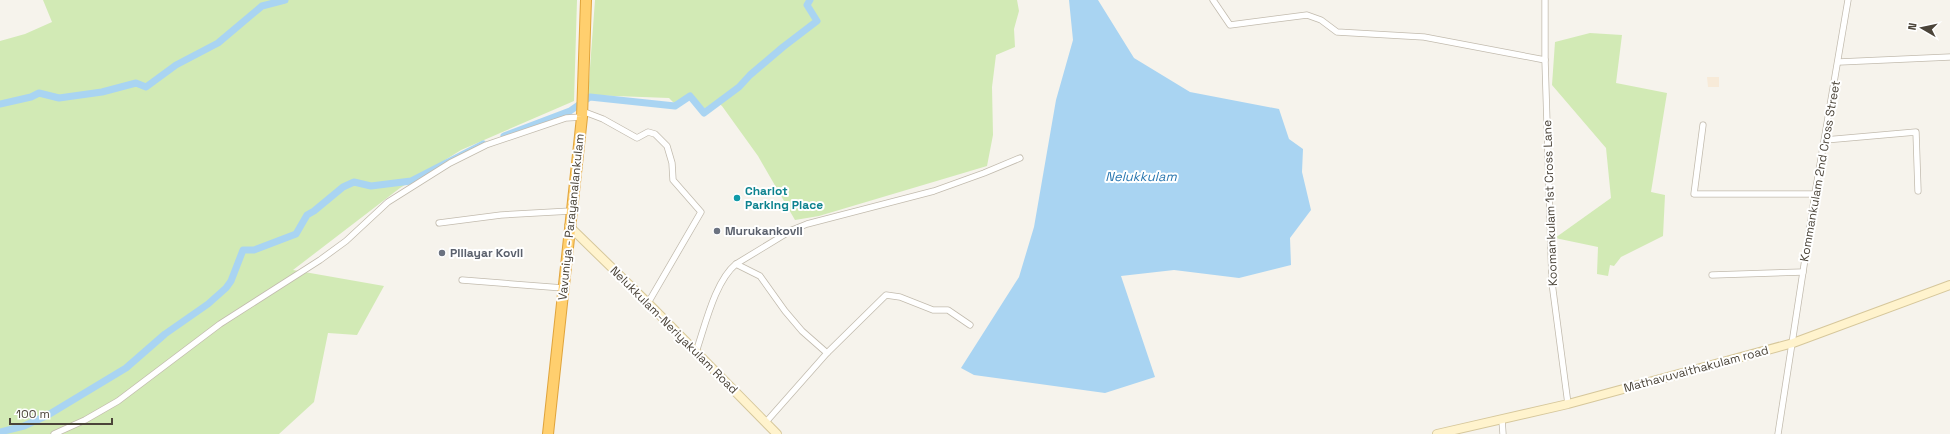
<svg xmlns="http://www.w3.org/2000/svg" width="1950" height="434" viewBox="0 0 1950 434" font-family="'Space Grotesk',sans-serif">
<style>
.commercial{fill:#f7ead8}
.green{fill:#d2eab5}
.water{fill:#a9d4f2}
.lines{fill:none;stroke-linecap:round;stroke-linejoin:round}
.canal{stroke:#a9d4f2;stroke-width:7}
.street-casing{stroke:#c2bbae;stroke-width:7}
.secondary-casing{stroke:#d6c79b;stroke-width:10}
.highway-casing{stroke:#e0a43c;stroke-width:12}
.street{stroke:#fff;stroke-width:5.5}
.secondary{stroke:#fff3cd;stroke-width:8}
.highway{stroke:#ffcf6e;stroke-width:10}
.culture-dot{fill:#0f9aa8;stroke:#fff;stroke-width:1.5}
.worship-dot{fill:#6b7280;stroke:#fff;stroke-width:1.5}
.labels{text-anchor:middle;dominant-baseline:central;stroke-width:4;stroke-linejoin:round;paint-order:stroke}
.street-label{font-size:12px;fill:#4b4439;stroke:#fff}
.culture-label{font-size:12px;font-weight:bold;fill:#0d838f;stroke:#fff;text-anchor:start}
.worship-label{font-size:12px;font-weight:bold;fill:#5b616d;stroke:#fff;text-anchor:start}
.water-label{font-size:13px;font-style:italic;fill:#2e7ab2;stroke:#fff}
</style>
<rect width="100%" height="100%" fill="#f6f3ec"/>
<polygon class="commercial" points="1707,77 1719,77 1719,87 1708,87"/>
<g class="green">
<polygon points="43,0 577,0 574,101 461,150 400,188 293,270 384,286 357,335 328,333 314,402 279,434 0,434 0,41 25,34 52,22"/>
<polygon points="595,0 1017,0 1019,11 1014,29 1015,47 996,55 992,87 993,135 987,166 819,216 795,220 758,156 722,106 716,101 704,109 690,94 675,104 669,98 588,95"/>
<polygon points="1590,33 1622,35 1616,83 1667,93 1651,192 1665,195 1663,236 1621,257 1614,266 1610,265 1608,276 1597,274 1598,247 1555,238 1611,198 1606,148 1552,85 1555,42"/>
</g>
<polygon class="water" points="1069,0 1098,0 1134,58 1190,92 1279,109 1289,139 1303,149 1302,172 1311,210 1290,238 1291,265 1239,278 1174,270 1121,276 1155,377 1105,393 974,375 961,368 1019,277 1034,227 1056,100 1073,40"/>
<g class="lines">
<g class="canal">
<polyline points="0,104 31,97 39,93 59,98 102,92 136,83 146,87 176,65 218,43 262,6 285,0"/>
<polyline points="504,136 570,111 590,97 675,106 690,96 704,113 739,87 750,75 783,47 817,21 807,5 810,0"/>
<polyline points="0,432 24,426 48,415 126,368 165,334 208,304 226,288 231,281 243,250 254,250 296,234 307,215 314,211 343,187 354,182 371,186 411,181 483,144"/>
</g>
<g class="street-casing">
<g id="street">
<polyline points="1213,0 1230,25 1307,15 1321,20 1337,32 1424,37 1545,60"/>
<polyline points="1545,0 1545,60 1552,283 1568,404"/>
<polyline points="1839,62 1950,57"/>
<polyline points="582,111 603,119 637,138 648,132 655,134 667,146 672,163 673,180 701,212 648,303"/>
<polyline points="1703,125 1694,194 1815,194"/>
<polyline points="1825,140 1916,132 1918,191"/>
<polyline points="439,223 501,215 571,211"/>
<polyline points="736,264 760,276 785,311 802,331 827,353"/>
<polyline points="1712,275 1803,272"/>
<polyline points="462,280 563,288"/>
<path d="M696,352C705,326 715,281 736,264L792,230L807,224L934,191L984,173L1020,158"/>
<polyline points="1502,420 1503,434"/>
<polyline points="766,422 827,353 886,295 900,297 933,310 948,310 970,325"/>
<polyline points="54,434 85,420 118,401 220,324 320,260 346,241 388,202 450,163 486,145 566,118 582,117"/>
<polyline points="1778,434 1815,194 1848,0"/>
</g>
</g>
<g class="secondary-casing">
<g id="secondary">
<polyline points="569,226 648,303 777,434"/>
<polyline points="1437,434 1568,404 1793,343 1950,285"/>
</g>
</g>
<g class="highway-casing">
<polyline id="highway" points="548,434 582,117 586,0"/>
</g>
<use href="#street" class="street"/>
<use href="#secondary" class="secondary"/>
<use href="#highway" class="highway"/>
</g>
<circle class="culture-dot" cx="737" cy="198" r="4"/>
<g class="worship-dot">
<circle cx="717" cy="231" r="4"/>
<circle cx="442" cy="253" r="4"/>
</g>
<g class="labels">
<g class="street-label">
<text transform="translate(1820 171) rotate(-80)">Kommankulam 2nd Cross Street</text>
<text transform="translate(1550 203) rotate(-92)">Koomankulam 1st Cross Lane</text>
<text transform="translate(571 217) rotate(-84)">Vavuniya - Parayanalankulam</text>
<text transform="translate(674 330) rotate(45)">Nelukkulam-Neriyakulam Road</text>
<text transform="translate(1696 369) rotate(-15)">Mathavuvaithakulam road</text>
</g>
<g class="culture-label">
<text x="745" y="191">Chariot<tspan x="745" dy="14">Parking Place</tspan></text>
</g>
<g class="worship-label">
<text x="725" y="231">Murukankovil</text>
<text x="450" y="253">Pillayar Kovil</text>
</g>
<g class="water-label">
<text x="1141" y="176">Nelukkulam</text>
</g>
</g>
<g transform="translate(1922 28) rotate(279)" stroke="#ffffff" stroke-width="3" paint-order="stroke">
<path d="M0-3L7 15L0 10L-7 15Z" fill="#4b4439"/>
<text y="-6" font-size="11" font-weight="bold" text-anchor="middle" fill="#4b4439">N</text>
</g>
<path d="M10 418v6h102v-6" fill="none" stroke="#4b4439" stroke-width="2"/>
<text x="16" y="418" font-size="12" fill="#4b4439" stroke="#ffffff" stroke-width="3" paint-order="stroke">100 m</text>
</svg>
